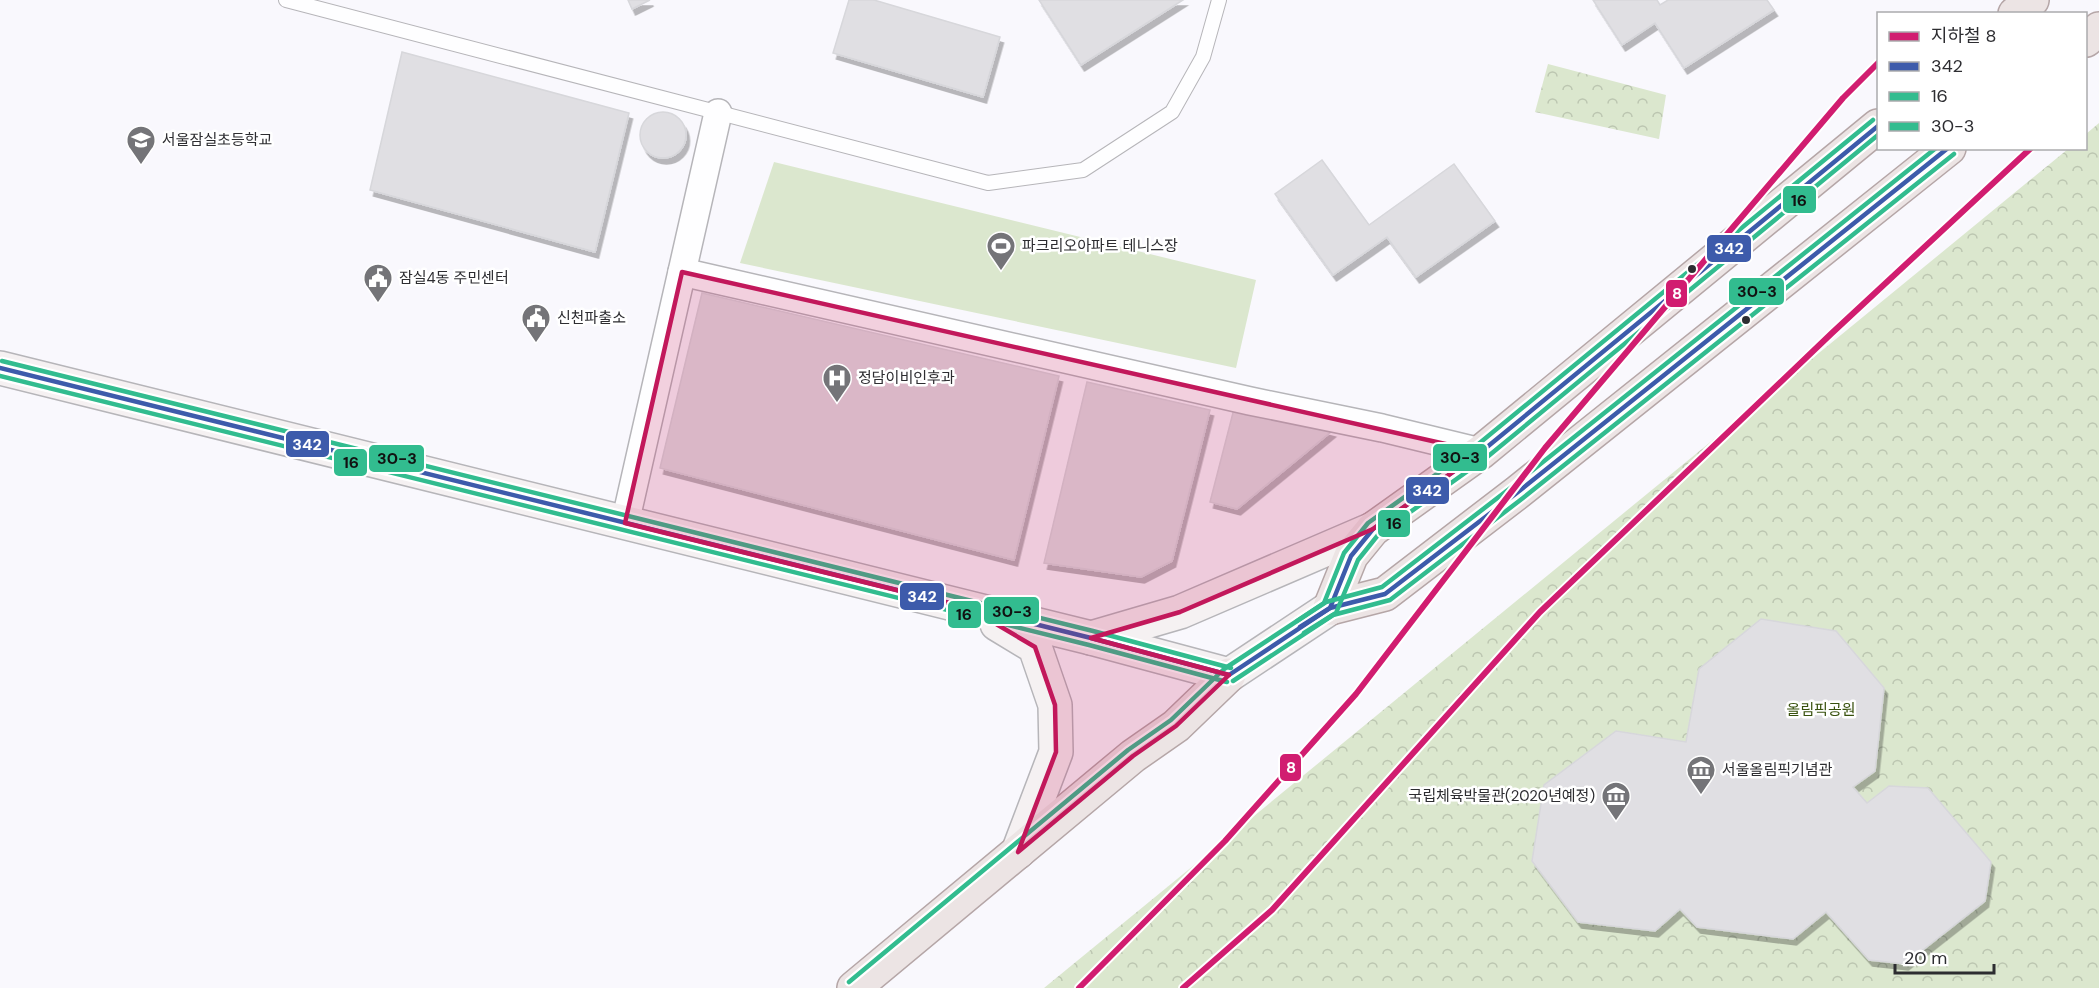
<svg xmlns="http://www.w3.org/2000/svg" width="2099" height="988" viewBox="0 0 2099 988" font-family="'DM Sans','Noto Sans KR',sans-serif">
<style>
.forest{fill:url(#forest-crowns)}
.pitch{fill:#dbe7ce}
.building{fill:#e0dfe3;stroke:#d7d7db;stroke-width:1.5;filter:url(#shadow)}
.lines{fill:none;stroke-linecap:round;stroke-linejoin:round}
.lane-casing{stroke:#b6b5b9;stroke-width:16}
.street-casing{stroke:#b6b5b9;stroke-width:30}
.secondary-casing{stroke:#b6b5b9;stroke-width:36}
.primary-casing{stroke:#b5a6a7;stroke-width:36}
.lane{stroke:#fefeff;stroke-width:14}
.street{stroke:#fefeff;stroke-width:27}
.secondary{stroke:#f5f1f2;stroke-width:33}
.primary{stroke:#ece4e4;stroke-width:33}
.bus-1-casing{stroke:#fff;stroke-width:9}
.bus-2-casing{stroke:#fff;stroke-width:9}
.bus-3-casing{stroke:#fff;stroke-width:9}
.bus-1{stroke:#3d5bab;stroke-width:4.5}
.bus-2{stroke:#32bc8f;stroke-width:4.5}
.bus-3{stroke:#32bc8f;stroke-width:4.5}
.metro-1-casing{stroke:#fff;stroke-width:10}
.metro-1{stroke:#d11d70;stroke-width:6}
.marked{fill:#c2185b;fill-opacity:0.2;stroke:#c2185b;stroke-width:4.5;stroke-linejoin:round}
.bus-dot{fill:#2d2d31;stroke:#fff;stroke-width:2}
.labels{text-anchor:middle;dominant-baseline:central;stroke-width:5;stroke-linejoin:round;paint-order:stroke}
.poi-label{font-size:15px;fill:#2d2d31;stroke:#fff;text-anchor:start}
.park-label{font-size:15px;fill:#38510d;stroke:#fff}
.line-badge{stroke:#fff;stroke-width:2}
.badge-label{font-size:16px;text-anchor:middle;font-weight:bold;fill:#fff}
.pale-badge-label{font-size:16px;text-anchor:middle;font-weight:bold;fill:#111}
</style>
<defs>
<pattern id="forest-crowns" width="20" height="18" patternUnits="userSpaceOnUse" patternTransform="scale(1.5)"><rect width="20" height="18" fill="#dbe7ce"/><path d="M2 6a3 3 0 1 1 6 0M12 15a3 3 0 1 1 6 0" fill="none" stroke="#bcc6b1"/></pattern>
<filter id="shadow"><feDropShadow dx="3.5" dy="6" stdDeviation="0" flood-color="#0004"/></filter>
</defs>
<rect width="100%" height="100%" fill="#f9f8fd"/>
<g class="forest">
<polygon points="1548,64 1666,95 1659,139 1535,112"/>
<polygon points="2099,123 2099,988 1044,988 2068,149 2086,148 2086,134"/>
</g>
<polygon class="pitch" points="774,162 1256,280 1236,368 740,263"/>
<g class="building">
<polygon points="628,0 650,0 632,9"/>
<polygon points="849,0 874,0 1000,37 983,97 833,53"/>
<polygon points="1039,0 1183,0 1081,65"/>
<polygon points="1593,0 1657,0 1660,5 1668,0 1767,0 1774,10 1684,68 1655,23 1622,45"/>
<polygon points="402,52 629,113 595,252 370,190"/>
<circle cx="663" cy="135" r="23"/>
<polygon points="1322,160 1369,225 1454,164 1495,221 1416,277 1387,237 1333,275 1275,194"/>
<polygon points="702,293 1059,376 1014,560 660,468"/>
<polygon points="1087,382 1210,410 1172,561 1141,577 1044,563"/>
<polygon points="1235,405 1332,431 1237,509 1210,502"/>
<polygon points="1761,619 1836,631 1884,688 1875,771 1853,787 1867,803 1889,786 1928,788 1991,862 1985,901 1905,964 1869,960 1826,912 1793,939 1697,927 1680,909 1655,931 1578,922 1532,861 1544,785 1616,731 1686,742 1699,669"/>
</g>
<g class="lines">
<g class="lane-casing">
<polyline id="lane" points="286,0 988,183 1083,170 1172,112 1203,57 1219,0"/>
</g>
<g class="street-casing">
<g id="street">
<polyline points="682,272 1250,401 1382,428 1481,452"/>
<polyline points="625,523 718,113"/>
</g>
</g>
<g class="secondary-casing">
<g id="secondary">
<polyline points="0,368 1091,638 1229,675 1330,608"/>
<polyline points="997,624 1035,647 1055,705 1056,752 1018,852"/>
<polyline points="1091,638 1180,612 1373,529"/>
</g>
</g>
<g class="primary-casing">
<g id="primary">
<polyline points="2015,14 2032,0"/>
<polyline points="2086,40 2099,29"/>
<polyline points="1330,608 1385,594 1518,492 1949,148"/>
<polyline points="1330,608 1351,556 1373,529 1481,452 1878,126"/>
<polyline points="854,988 1133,756 1176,726 1229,675"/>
</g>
</g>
<use href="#lane" class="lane"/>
<use href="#street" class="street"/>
<use href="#secondary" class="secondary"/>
<use href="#primary" class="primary"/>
<g class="bus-1-casing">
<g id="bus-1">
<polyline points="0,368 1091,638 1229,675"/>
<polyline points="1300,627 1330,608 1351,556 1373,529 1481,452 1878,126"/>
<polyline points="1229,675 1330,608 1385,594 1518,492 1948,148"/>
</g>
</g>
<g class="bus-2-casing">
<g id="bus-2">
<polyline points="0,376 1089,645 1227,682"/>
<polyline points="1304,633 1336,613 1358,560 1378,535 1486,458 1878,135"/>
<polyline points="1233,681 1333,615 1390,600 1523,498 1954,154"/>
</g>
</g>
<g class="bus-3-casing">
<g id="bus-3">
<polyline points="2,361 1093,631 1231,668"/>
<polyline points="1297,621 1324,603 1344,553 1368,523 1476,446 1873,120"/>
<polyline points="849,982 1128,750 1171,720 1224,669 1326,602 1382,587 1513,486 1936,148"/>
</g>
</g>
<use href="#bus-1" class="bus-1"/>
<use href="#bus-2" class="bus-2"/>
<use href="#bus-3" class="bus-3"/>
<g class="metro-1-casing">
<g id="metro-1">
<polyline points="1079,988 1225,841 1356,694 1545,448 1843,98 1878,63"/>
<polyline points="1183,988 1272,910 1540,612 1832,333 2031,148"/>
</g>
</g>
<use href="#metro-1" class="metro-1"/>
</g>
<path class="marked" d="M682,272L1481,452L1373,529L1180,612L1091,638L1229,675L1176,726L1133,756L1018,852L1056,752L1055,705L1035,647L969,608L625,523Z"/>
<defs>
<g id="school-pin" transform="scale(1.5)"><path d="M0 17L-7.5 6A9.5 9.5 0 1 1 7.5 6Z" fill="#747478" stroke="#fff"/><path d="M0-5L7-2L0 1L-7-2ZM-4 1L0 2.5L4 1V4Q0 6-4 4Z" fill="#fff"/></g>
<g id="stadium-pin" transform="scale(1.5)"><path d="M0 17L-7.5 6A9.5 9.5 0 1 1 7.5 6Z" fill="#747478" stroke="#fff"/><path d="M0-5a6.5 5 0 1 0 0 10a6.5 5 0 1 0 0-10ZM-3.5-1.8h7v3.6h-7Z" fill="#fff"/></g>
<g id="civic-pin" transform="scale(1.5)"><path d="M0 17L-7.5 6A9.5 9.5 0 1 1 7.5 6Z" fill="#747478" stroke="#fff"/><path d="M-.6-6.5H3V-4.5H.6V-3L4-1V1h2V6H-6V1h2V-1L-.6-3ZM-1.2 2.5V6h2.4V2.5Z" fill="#fff"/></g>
<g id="hospital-pin" transform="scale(1.5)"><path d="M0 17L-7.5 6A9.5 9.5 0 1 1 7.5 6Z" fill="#747478" stroke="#fff"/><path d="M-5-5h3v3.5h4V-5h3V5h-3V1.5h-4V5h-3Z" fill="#fff"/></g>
<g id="museum-pin" transform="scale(1.5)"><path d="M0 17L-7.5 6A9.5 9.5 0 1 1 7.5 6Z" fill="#747478" stroke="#fff"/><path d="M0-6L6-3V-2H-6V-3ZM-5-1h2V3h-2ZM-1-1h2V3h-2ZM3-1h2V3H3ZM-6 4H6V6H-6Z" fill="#fff"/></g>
</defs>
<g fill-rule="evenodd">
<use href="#school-pin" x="141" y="140"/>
<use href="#stadium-pin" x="1001" y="246"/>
<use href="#civic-pin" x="378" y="278"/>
<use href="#civic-pin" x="536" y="318"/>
<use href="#hospital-pin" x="837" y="378"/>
<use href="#museum-pin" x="1701" y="770"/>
<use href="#museum-pin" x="1616" y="796"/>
</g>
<g class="bus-dot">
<circle cx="1692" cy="269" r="5"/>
<circle cx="1746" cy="320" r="5"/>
</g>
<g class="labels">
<g class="poi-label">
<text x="162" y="140">서울잠실초등학교</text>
<text x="1022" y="246">파크리오아파트 테니스장</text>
<text x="399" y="278">잠실4동 주민센터</text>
<text x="557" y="318">신천파출소</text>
<text x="858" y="378">정담이비인후과</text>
<text x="1722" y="770">서울올림픽기념관</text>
<text x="1595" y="796" text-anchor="end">국립체육박물관(2020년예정)</text>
</g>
<g class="park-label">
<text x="1821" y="710">올림픽공원</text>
</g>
</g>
<g class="line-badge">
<rect x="1782" y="185" width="35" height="29" rx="6" fill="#32bc8f"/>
<rect x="1706" y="234" width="46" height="29" rx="6" fill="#3d5bab"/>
<rect x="1728" y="277" width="57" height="29" rx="6" fill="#32bc8f"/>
<rect x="1665" y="279" width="23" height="29" rx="6" fill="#d11d70"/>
<rect x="285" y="430" width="45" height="28" rx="6" fill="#3d5bab"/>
<rect x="1432" y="443" width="56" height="29" rx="6" fill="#32bc8f"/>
<rect x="368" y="444" width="57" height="29" rx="6" fill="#32bc8f"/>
<rect x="333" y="448" width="35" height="29" rx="6" fill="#32bc8f"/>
<rect x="1405" y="476" width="45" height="29" rx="6" fill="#3d5bab"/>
<rect x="1377" y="509" width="34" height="29" rx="6" fill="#32bc8f"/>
<rect x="899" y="582" width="46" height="29" rx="6" fill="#3d5bab"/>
<rect x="983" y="596" width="57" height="29" rx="6" fill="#32bc8f"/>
<rect x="947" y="600" width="35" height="29" rx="6" fill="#32bc8f"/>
<rect x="1279" y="753" width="23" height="29" rx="6" fill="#d11d70"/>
</g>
<g class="badge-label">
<text x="1729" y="254">342</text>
<text x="1677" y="299">8</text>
<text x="307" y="450">342</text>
<text x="1427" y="496">342</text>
<text x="922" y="602">342</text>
<text x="1291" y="773">8</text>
</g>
<g class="pale-badge-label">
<text x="1799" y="206">16</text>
<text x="1757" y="297">30-3</text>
<text x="1460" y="463">30-3</text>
<text x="397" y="464">30-3</text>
<text x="351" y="468">16</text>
<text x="1394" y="529">16</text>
<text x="1012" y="617">30-3</text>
<text x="964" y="620">16</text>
</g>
<rect x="1877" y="12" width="210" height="138" fill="#ffffff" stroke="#ababad" stroke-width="1.5"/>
<rect x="1889" y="32" width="30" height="9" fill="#d11d70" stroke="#ababad" stroke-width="1.5"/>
<text x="1931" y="42" font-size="18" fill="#2d2d31">지하철 8</text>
<rect x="1889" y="62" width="30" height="9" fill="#3d5bab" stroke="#ababad" stroke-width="1.5"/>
<text x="1931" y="72" font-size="18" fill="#2d2d31">342</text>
<rect x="1889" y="92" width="30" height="9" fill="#32bc8f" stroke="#ababad" stroke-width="1.5"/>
<text x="1931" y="102" font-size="18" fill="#2d2d31">16</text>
<rect x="1889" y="122" width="30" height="9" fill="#32bc8f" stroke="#ababad" stroke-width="1.5"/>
<text x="1931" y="132" font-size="18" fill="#2d2d31">30-3</text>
<path d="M1895 964v9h99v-9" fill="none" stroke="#2d2d31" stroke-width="3"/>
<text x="1904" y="964" font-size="18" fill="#2d2d31" stroke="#ffffff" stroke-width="4.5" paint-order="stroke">20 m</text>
</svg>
